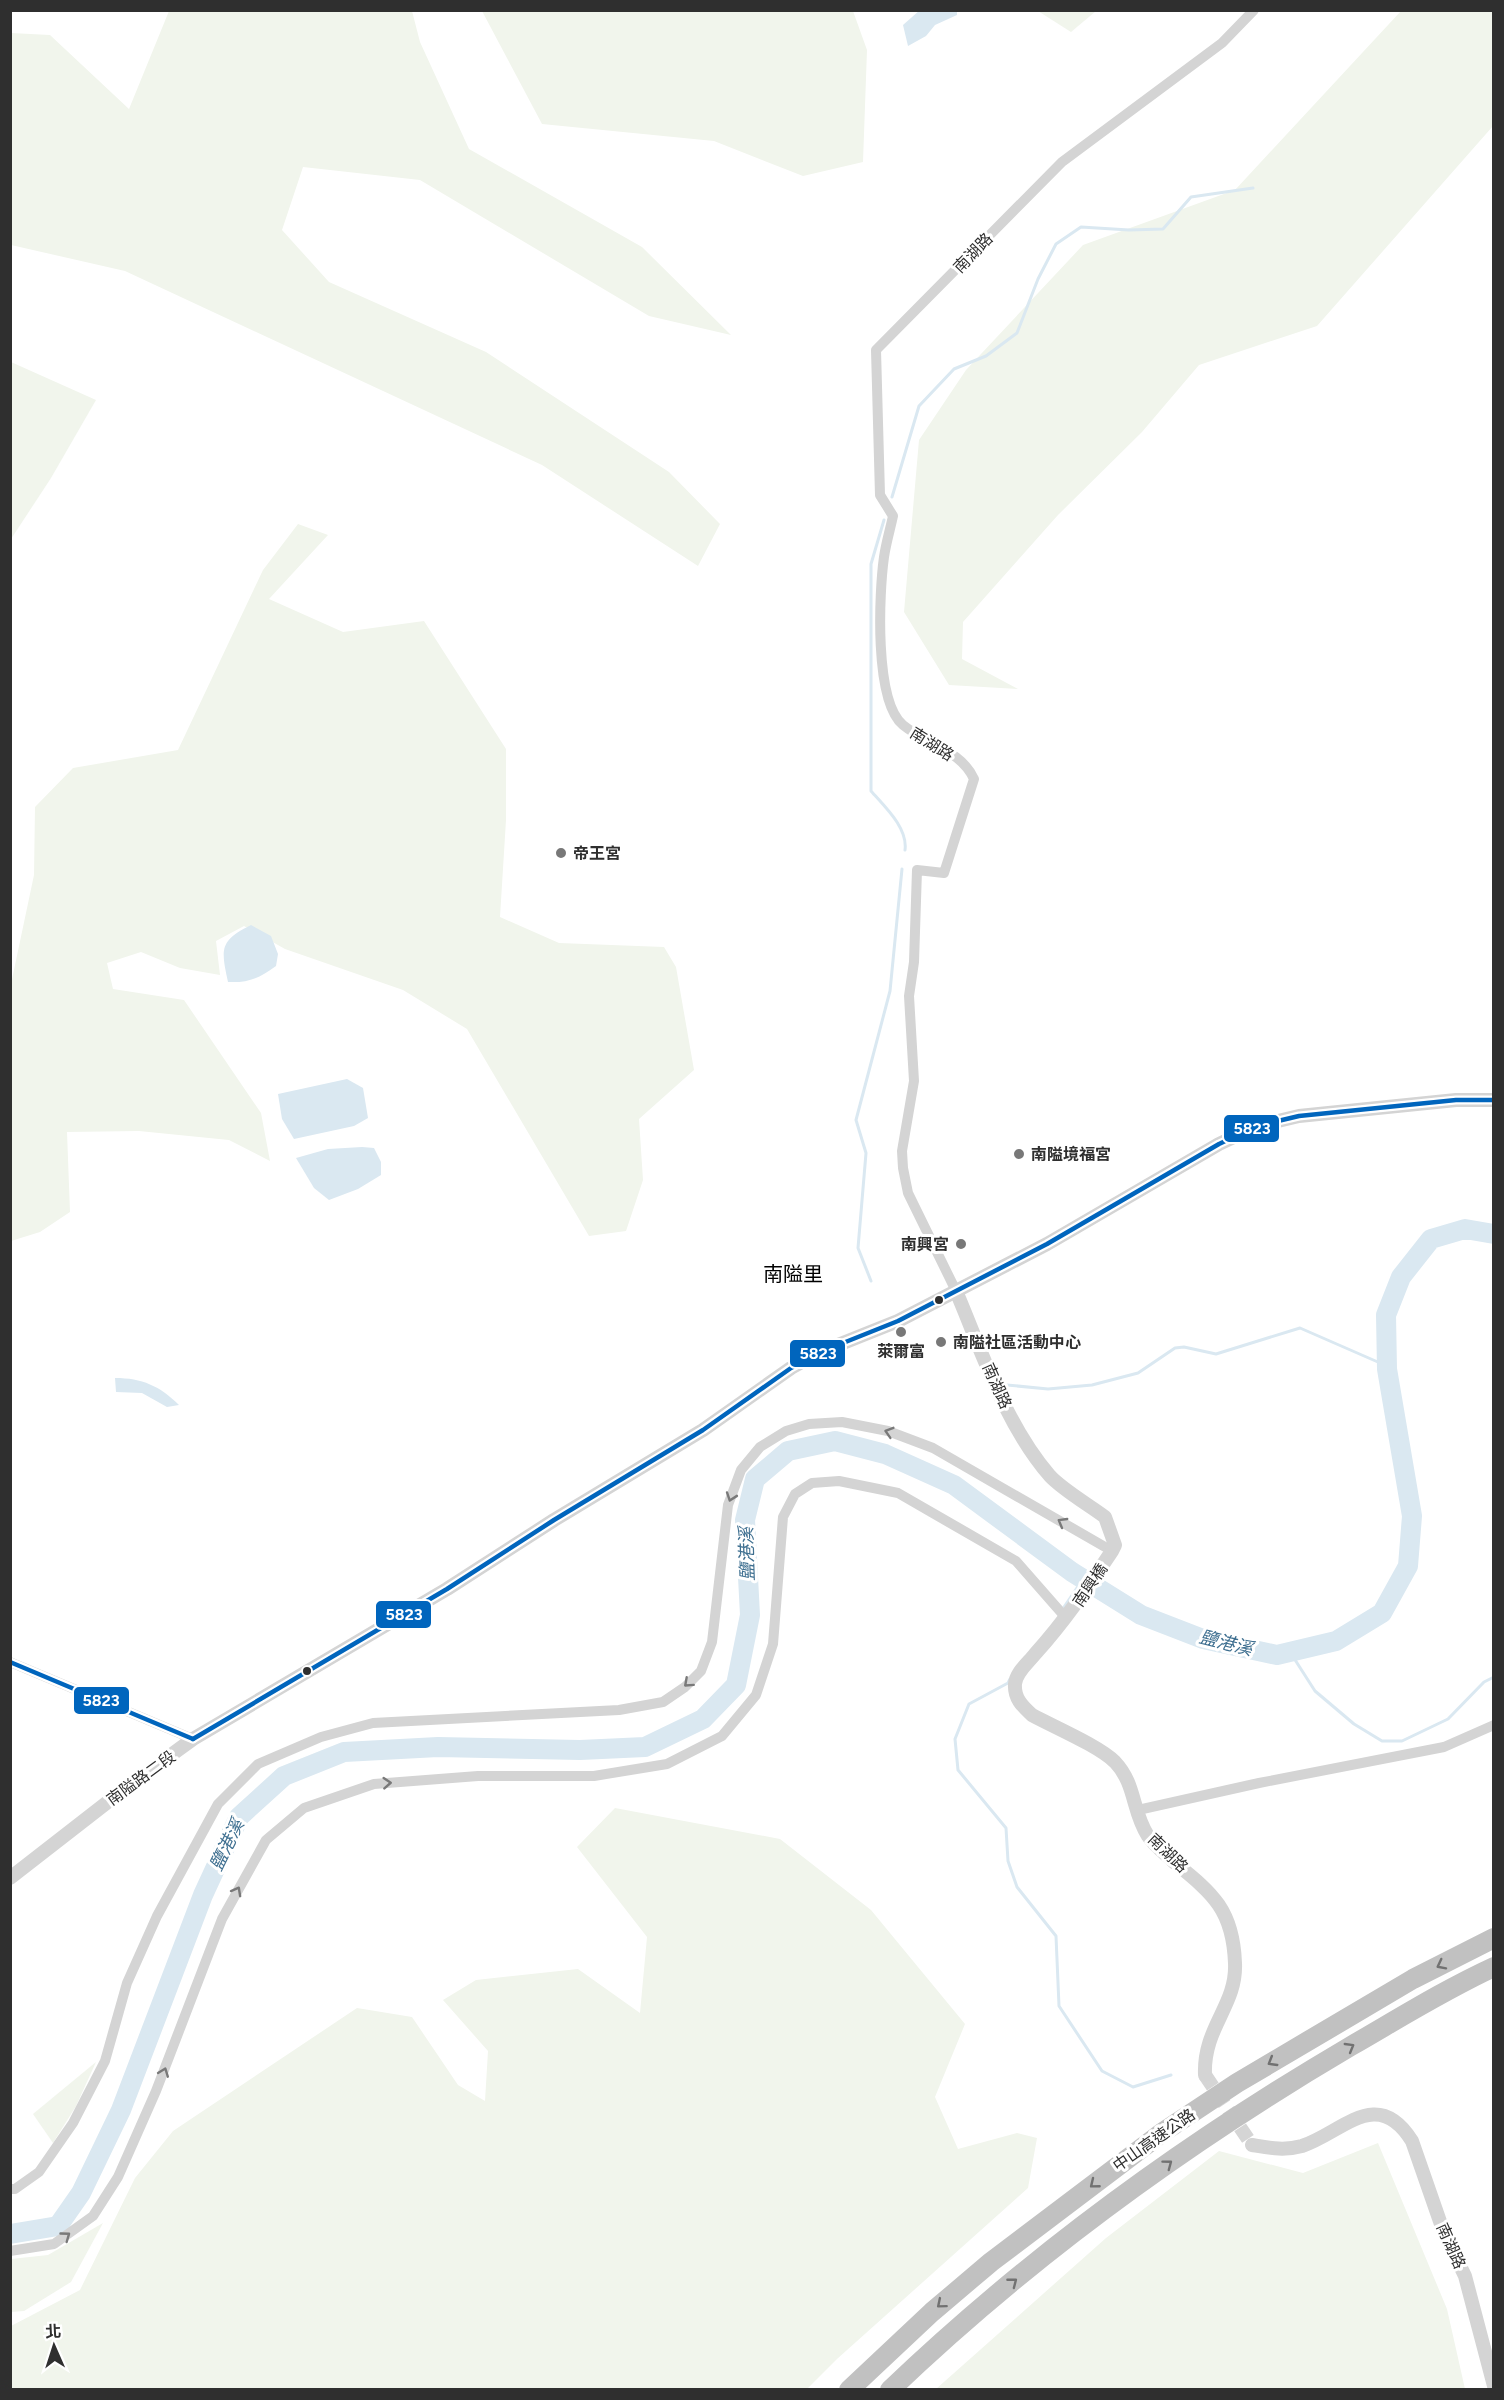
<svg xmlns="http://www.w3.org/2000/svg" width="1504" height="2400" viewBox="0 0 1504 2400" font-family="Figtree,'Noto Sans TC',sans-serif">
<style>
.green{fill:#f1f5ec}
.water{fill:#dae8f1}
.lines{fill:none;stroke-linecap:round;stroke-linejoin:round}
.stream{stroke:#dae8f1;stroke-width:3}
.river{stroke:#dae8f1;stroke-width:20}
.tertiary-tunnel{stroke:#d5d5d5;stroke-width:14;stroke-dasharray:14 7;stroke-linecap:butt}
.minor{stroke:#d4d4d4;stroke-width:10}
.tertiary{stroke:#d4d4d4;stroke-width:14}
.motorway{stroke:#c1c1c1;stroke-width:20}
.bus-1-casing{stroke:#fff;stroke-width:9}
.bus-1{stroke:#0065bd;stroke-width:4.5}
.oneway{stroke:#797979}
.oneway2{stroke:#717171}
.poi-dot{fill:#787878;stroke:#fff;stroke-width:2}
.bus-dot{fill:#2f2f2f;stroke:#fff;stroke-width:2}
.labels{text-anchor:middle;dominant-baseline:central;stroke-width:6;stroke-linejoin:round;paint-order:stroke}
.street-label{font-size:16px;fill:#2f2f2f;stroke:#fff}
.poi-label{font-size:16px;font-weight:bold;fill:#2f2f2f;stroke:#fff;text-anchor:start}
.water-label{font-size:18px;font-style:italic;fill:#3e6f90;stroke:#fff}
.quarter-label{font-size:20px;fill:#000;stroke:#fff}
.line-badge{stroke:#fff;stroke-width:2}
.badge-label{font-size:16px;text-anchor:middle;font-weight:bold;fill:#fff}
</style>
<rect width="100%" height="100%" fill="#fff"/>
<g class="green">
<polygon points="169,11 412,11 420,42 469,149 642,247 731,335 649,316 420,180 303,167 282,230 329,282 486,352 669,472 720,524 698,566 542,465 125,271 11,245 11,33 50,35 129,109"/>
<polygon points="482,11 853,11 867,50 863,162 803,176 714,141 542,124"/>
<polygon points="1038,11 1096,11 1071,32"/>
<polygon points="1401,11 1493,11 1493,126 1317,326 1199,365 1142,432 1058,515 963,622 962,659 1018,689 949,685 904,612 919,440 966,370 1083,245 1235,190"/>
<polygon points="11,362 96,400 51,478 11,539"/>
<polygon points="298,524 328,535 269,599 343,632 424,621 506,749 506,820 500,917 559,943 664,947 676,967 694,1070 639,1119 643,1180 626,1231 589,1236 467,1029 403,990 285,949 244,926 216,941 220,975 180,968 141,952 107,963 113,989 184,1000 261,1113 270,1161 229,1140 139,1131 67,1132 70,1212 40,1232 11,1241 11,984 34,875 35,807 73,768 178,750 263,570"/>
<polygon points="615,1808 780,1839 871,1910 965,2024 935,2097 958,2149 1017,2133 1037,2138 1028,2188 837,2359 807,2389 11,2389 11,2326 80,2290 135,2178 173,2131 357,2008 412,2017 458,2085 485,2101 488,2051 443,2000 476,1980 578,1969 640,2013 647,1937 577,1847"/>
<polygon points="96,2062 76,2106 53,2143 33,2114"/>
<polygon points="1378,2143 1447,2309 1465,2389 936,2389 1106,2238 1219,2151 1303,2173"/>
<polygon points="103,2223 71,2282 24,2311 11,2312 11,2259 48,2255"/>
</g>
<g class="water">
<polygon points="920,10 957,11 957,15 935,25 926,36 908,46 903,25"/>
<path d="M251,925L271,936L278,954L276,966C260,978 248,983 228,982C221,949 219,941 251,925Z"/>
<polygon points="347,1079 363,1088 368,1118 354,1126 294,1139 282,1119 278,1094"/>
<polygon points="362,1147 374,1148 381,1162 381,1175 358,1189 329,1200 314,1188 296,1158 328,1149"/>
<path d="M115,1378C142,1378 160,1386 179,1405L167,1407L142,1393L116,1392Z"/>
</g>
<g class="lines">
<g class="stream">
<polyline points="892,497 919,406 954,369 986,356 1017,333 1038,279 1056,244 1081,227 1129,230 1163,229 1191,197 1253,188"/>
<path d="M884,520L871,564V791C885,807 908,828 905,850"/>
<polyline points="871,1281 858,1248 866,1153 856,1120 890,991 902,869"/>
<polyline points="1007,1385 1048,1389 1092,1385 1138,1373 1175,1348 1184,1347 1216,1354 1300,1328 1387,1366"/>
<polyline points="1062,1610 1083,1579"/>
<polyline points="1290,1652 1315,1691 1354,1724 1382,1741 1402,1741 1448,1719 1484,1682 1494,1677"/>
<polyline points="1010,1679 1008,1683 969,1704 955,1739 958,1770 1006,1828 1008,1861 1017,1887 1056,1936 1059,2006 1102,2071 1133,2087 1171,2075"/>
</g>
<polyline class="river" points="10,2234 58,2226 81,2193 121,2110 203,1895 239,1817 284,1776 344,1752 438,1747 580,1750 645,1747 703,1719 736,1685 750,1615 745,1520 755,1479 788,1451 835,1441 885,1454 954,1485 1072,1572 1141,1615 1203,1639 1277,1655 1336,1641 1382,1613 1408,1566 1412,1516 1387,1369 1386,1315 1401,1277 1431,1239 1465,1229 1494,1234"/>
<polyline class="tertiary-tunnel" points="1205,2075 1252,2145"/>
<g class="minor">
<path d="M956,1291L908,1193L903,1168L902,1151L914,1081L909,996L914,962L917,870L944,873L974,779C961,750 926,744 903,725C874,701 879,593 884,557C886,543 890,530 893,516L880,495L876,350L1062,162L1222,43L1254,10"/>
<polyline points="10,1662 193,1739"/>
<polyline points="1138,1810 1259,1783 1444,1747 1494,1725"/>
<polyline points="10,2189 15,2189 39,2172 73,2123 105,2061 127,1983 157,1916 218,1804 258,1764 321,1737 373,1723 619,1710 663,1702 685,1687 701,1671 712,1642 728,1505 741,1470 760,1447 786,1431 809,1424 842,1422 888,1431 933,1448 1112,1551"/>
<polyline points="10,2251 54,2244 93,2216 118,2177 156,2091 222,1919 266,1840 304,1808 374,1784 478,1776 594,1776 667,1764 722,1736 756,1695 773,1644 783,1517 795,1494 812,1483 839,1481 898,1493 1016,1561 1066,1618"/>
</g>
<g class="tertiary">
<path d="M956,1291C982,1352 1005,1424 1050,1476C1063,1490 1089,1505 1105,1517L1115,1545L1112,1551C1088,1587 1064,1622 1035,1654C1028,1663 1016,1672 1015,1684C1014,1698 1022,1706 1032,1715C1054,1727 1099,1746 1115,1762C1136,1784 1132,1812 1148,1836C1154,1846 1166,1854 1174,1862C1212,1893 1233,1909 1235,1963C1237,2006 1203,2027 1205,2075"/>
<polyline points="10,1878 127,1787 193,1739 447,1589 554,1520 703,1430 791,1368 818,1353 898,1321 1047,1244 1219,1144 1257,1126 1299,1116 1456,1100 1494,1100"/>
<path d="M1252,2145C1270,2148 1284,2151 1302,2146C1342,2133 1377,2085 1412,2141L1444,2233L1465,2276L1494,2386"/>
</g>
<g class="motorway">
<polyline points="849,2390 932,2312 991,2262 1163,2132 1237,2083 1413,1979 1494,1938"/>
<path d="M890,2390C1028,2258 1186,2143 1351,2046C1398,2019 1444,1990 1494,1967"/>
</g>
<g class="bus-1-casing">
<g id="bus-1">
<polyline points="10,1662 193,1739"/>
<polyline points="193,1739 447,1589 554,1520 703,1430 791,1368 818,1353 898,1321 1047,1244 1219,1144 1257,1126 1299,1116 1456,1100 1494,1100"/>
</g>
</g>
<use href="#bus-1" class="bus-1"/>
</g>
<defs><path id="oneway-chevron" d="M-2-3.5L2.5 0L-2 3.5" fill="none" stroke-width="1.6" stroke-linecap="round" stroke-linejoin="round" transform="scale(1.5)"/></defs>
<g class="oneway">
<use href="#oneway-chevron" transform="translate(889 1432) rotate(-163)"/>
<use href="#oneway-chevron" transform="translate(731 1497) rotate(109)"/>
<use href="#oneway-chevron" transform="translate(1062 1522) rotate(-150)"/>
<use href="#oneway-chevron" transform="translate(688 1683) rotate(138)"/>
<use href="#oneway-chevron" transform="translate(387 1783) rotate(-4)"/>
<use href="#oneway-chevron" transform="translate(237 1891) rotate(-61)"/>
<use href="#oneway-chevron" transform="translate(164 2072) rotate(-69)"/>
<use href="#oneway-chevron" transform="translate(66 2236) rotate(-36)"/>
</g>
<g class="oneway2">
<use href="#oneway-chevron" transform="translate(1441 1965) rotate(153)"/>
<use href="#oneway-chevron" transform="translate(1350 2047) rotate(-30)"/>
<use href="#oneway-chevron" transform="translate(1272 2062) rotate(149)"/>
<use href="#oneway-chevron" transform="translate(1168 2164) rotate(-37)"/>
<use href="#oneway-chevron" transform="translate(1094 2184) rotate(141)"/>
<use href="#oneway-chevron" transform="translate(1013 2282) rotate(-38)"/>
<use href="#oneway-chevron" transform="translate(941 2304) rotate(140)"/>
</g>
<g class="poi-dot">
<circle cx="561" cy="853" r="6"/>
<circle cx="1019" cy="1154" r="6"/>
<circle cx="961" cy="1244" r="6"/>
<circle cx="901" cy="1332" r="6"/>
<circle cx="941" cy="1342" r="6"/>
</g>
<g class="bus-dot">
<circle cx="939" cy="1300" r="5"/>
<circle cx="307" cy="1671" r="5"/>
</g>
<g class="labels">
<g class="street-label">
<text transform="translate(973 253) rotate(-46)">南湖路</text>
<text transform="translate(932 744) rotate(32)">南湖路</text>
<text transform="translate(997 1386) rotate(66)">南湖路</text>
<text transform="translate(1090 1585) rotate(-56)">南興橋</text>
<text transform="translate(141 1778) rotate(-36)">南隘路二段</text>
<text transform="translate(1168 1853) rotate(44)">南湖路</text>
<text transform="translate(1154 2140) rotate(-35)">中山高速公路</text>
<text transform="translate(1451 2246) rotate(66)">南湖路</text>
</g>
<g class="poi-label">
<text x="573" y="853">帝王宮</text>
<text x="1031" y="1154">南隘境福宮</text>
<text x="949" y="1244" text-anchor="end">南興宮</text>
<text x="953" y="1342">南隘社區活動中心</text>
<text x="901" y="1351" text-anchor="middle">萊爾富</text>
</g>
<g class="water-label">
<text transform="translate(747 1554) rotate(-92)">鹽港溪</text>
<text transform="translate(1226 1643) rotate(14)">鹽港溪</text>
<text transform="translate(227 1845) rotate(-64)">鹽港溪</text>
</g>
<g class="quarter-label">
<text x="793" y="1274">南隘里</text>
</g>
</g>
<g class="line-badge">
<rect x="1223" y="1114" width="57" height="29" rx="6" fill="#0065bd"/>
<rect x="789" y="1339" width="57" height="29" rx="6" fill="#0065bd"/>
<rect x="375" y="1600" width="57" height="29" rx="6" fill="#0065bd"/>
<rect x="73" y="1686" width="57" height="29" rx="6" fill="#0065bd"/>
</g>
<g class="badge-label">
<text x="1252" y="1134">5823</text>
<text x="818" y="1359">5823</text>
<text x="404" y="1620">5823</text>
<text x="101" y="1706">5823</text>
</g>
<rect width="1504" height="2400" fill="none" stroke="#2f2f2f" stroke-width="24"/>
<g transform="translate(54 2346) rotate(357)" stroke="#ffffff" stroke-width="4.5" paint-order="stroke">
<path d="M0-4.5L10 22L0 15L-10 22Z" fill="#2f2f2f"/>
<text y="-9" font-size="16" font-weight="bold" text-anchor="middle" fill="#2f2f2f">北</text>
</g>
</svg>
